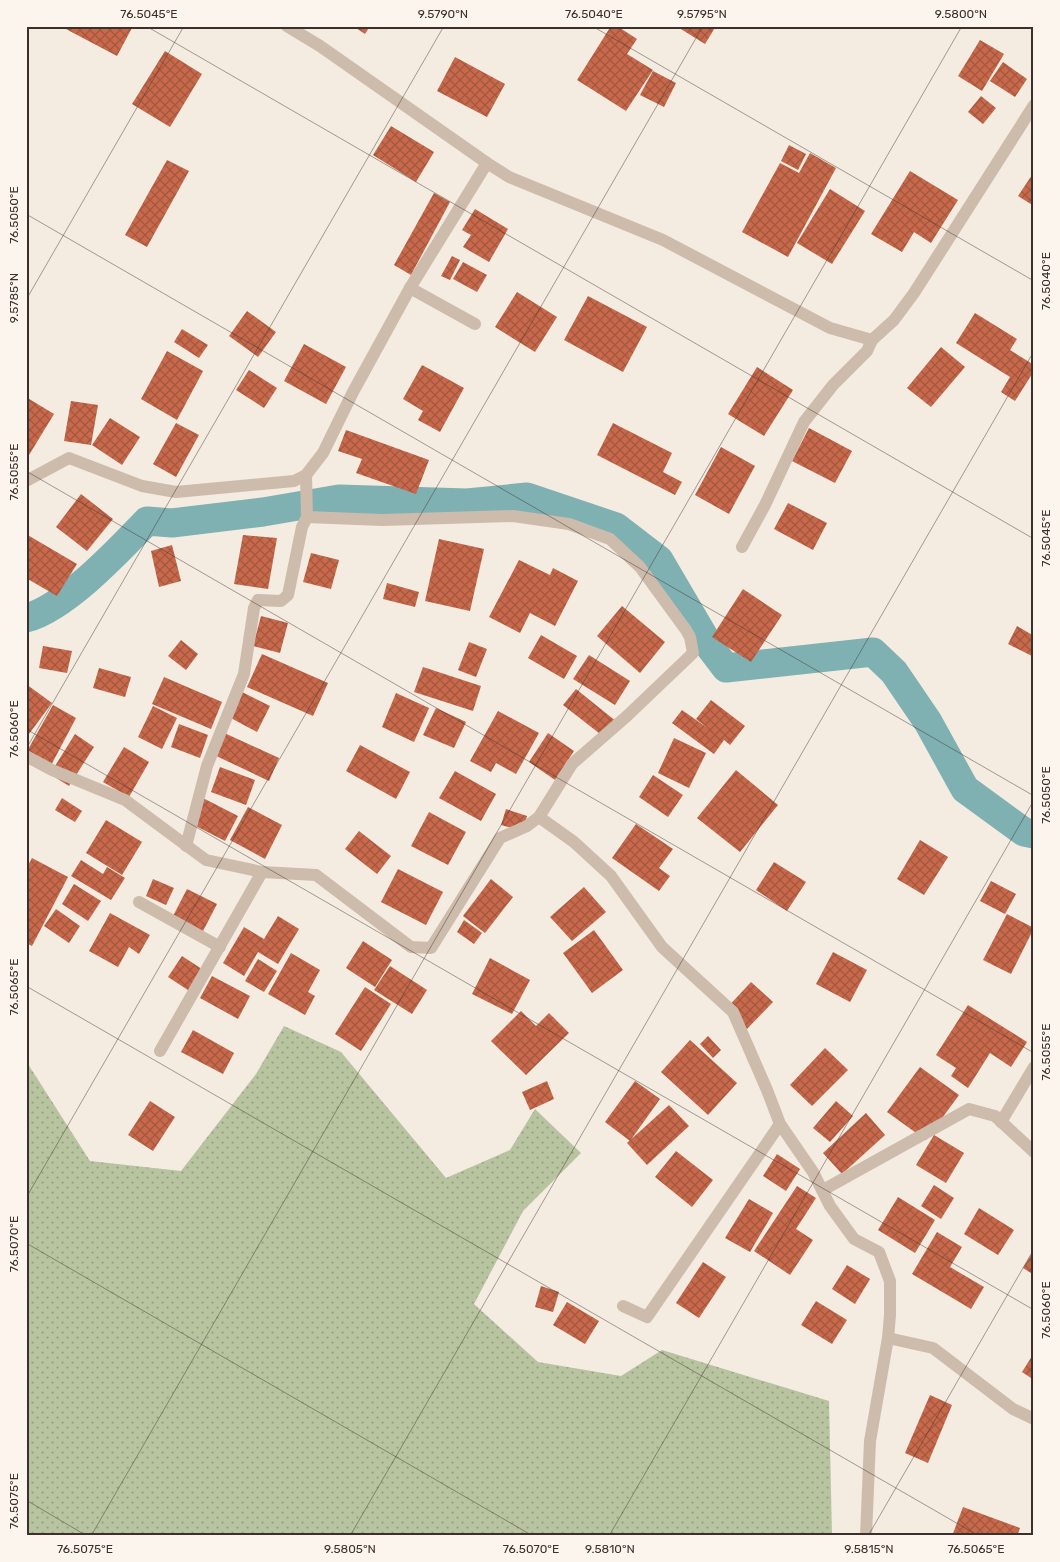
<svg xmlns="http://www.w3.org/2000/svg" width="1060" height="1562" viewBox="0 0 1060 1562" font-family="Rubik,sans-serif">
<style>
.grass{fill:url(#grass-dots)}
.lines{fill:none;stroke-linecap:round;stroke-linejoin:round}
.canal{stroke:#7fb0b2;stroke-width:29}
.building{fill:url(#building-cross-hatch)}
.minor{stroke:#cdbbac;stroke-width:12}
.ticks{fill:none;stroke:#3b302b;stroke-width:1;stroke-opacity:0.45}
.neatline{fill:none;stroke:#3b302b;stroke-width:2}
.ticks-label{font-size:12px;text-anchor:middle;fill:#3b302b}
</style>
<defs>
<pattern id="grass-dots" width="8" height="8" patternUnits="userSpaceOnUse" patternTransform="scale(1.25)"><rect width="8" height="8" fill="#b8c4a0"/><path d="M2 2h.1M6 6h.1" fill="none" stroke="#97a083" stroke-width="1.8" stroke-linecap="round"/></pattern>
<pattern id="building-cross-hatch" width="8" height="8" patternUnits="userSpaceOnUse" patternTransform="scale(1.25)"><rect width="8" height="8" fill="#c8694b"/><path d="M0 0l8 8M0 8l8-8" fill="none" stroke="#a4573f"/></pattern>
</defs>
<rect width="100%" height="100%" fill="#f4ebe1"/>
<polygon class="grass" points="284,1026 341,1052 446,1178 510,1150 535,1109 581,1153 523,1211 474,1304 538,1362 621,1376 662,1350 829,1401 832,1536 26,1536 26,1061 90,1161 181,1171 256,1074"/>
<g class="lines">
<path class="canal" d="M26,618C65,608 119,550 147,521L172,523L263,512L339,499L467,503L527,497L616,527L659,560L710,647L726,668L873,652L894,672L928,722L965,789L1024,832L1034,834"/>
</g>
<g class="building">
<polygon points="65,26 133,26 117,56 64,28"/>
<polygon points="353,26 370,26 365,34"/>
<polygon points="611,26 617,26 637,39 627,54 653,70 626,111 577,80"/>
<polygon points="676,26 716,26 705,44"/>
<polygon points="980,40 1004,54 982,91 958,76"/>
<polygon points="165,51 202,74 170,127 132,104"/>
<polygon points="455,57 505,84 487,117 437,91"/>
<polygon points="1003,62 1027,79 1015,97 990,81"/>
<polygon points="653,71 676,83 664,107 640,95"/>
<polygon points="981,96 996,108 983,124 968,112"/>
<polygon points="391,126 434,152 416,182 373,155"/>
<polygon points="789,145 806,154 798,170 781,161"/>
<polygon points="810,153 836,168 788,257 742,232 780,163 799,173"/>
<polygon points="167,160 189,171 147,247 125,235"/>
<polygon points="910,171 958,200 931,243 914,232 902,252 871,234"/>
<polygon points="1034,172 1034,206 1018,196"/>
<polygon points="830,189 865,211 832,264 797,243"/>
<polygon points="434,193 450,202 411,275 394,265"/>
<polygon points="475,209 508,229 489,262 463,247 471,235 462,230"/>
<polygon points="452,256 460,260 450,280 441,276"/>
<polygon points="463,262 487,275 477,292 453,279"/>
<polygon points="517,292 557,317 535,352 495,327"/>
<polygon points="588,296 647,327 623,372 564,340"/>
<polygon points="247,311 276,332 258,357 229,336"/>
<polygon points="975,313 1017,339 1010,350 1034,365 1034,371 1015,401 1001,392 1010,377 956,343"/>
<polygon points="182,329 208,345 199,358 174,342"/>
<polygon points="304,344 346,367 326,404 284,381"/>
<polygon points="941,347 965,367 931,407 907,388"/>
<polygon points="167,351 203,371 177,420 141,399"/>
<polygon points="422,365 464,388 440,432 418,420 423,411 403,399"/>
<polygon points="757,367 793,390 764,436 728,414"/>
<polygon points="249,370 277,388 264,408 236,390"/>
<polygon points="26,397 54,414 26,460"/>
<polygon points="71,401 98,405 91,445 64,441"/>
<polygon points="110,418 140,437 122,465 92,445"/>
<polygon points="176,423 199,435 176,477 153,464"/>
<polygon points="613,423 672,453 663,472 682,482 675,495 597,455"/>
<polygon points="809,428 852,451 835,483 792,461"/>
<polygon points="346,430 429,460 416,494 356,473 362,459 338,451"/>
<polygon points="721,447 755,466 729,514 695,495"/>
<polygon points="81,494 113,519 87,551 56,527"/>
<polygon points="788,503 827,523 813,550 774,529"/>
<polygon points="26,534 77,564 57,596 26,578"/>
<polygon points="243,535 277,538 268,589 234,584"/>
<polygon points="439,539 484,549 470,611 425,601"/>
<polygon points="172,545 181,581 159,587 151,551"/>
<polygon points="311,553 339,560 331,589 303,582"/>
<polygon points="519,560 550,575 553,568 578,581 555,626 530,613 520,633 489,617"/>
<polygon points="387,583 419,592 415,607 383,599"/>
<polygon points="743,589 782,615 751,662 712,637"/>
<polygon points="622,606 665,642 640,673 597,636"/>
<polygon points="261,616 288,623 280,653 253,646"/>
<polygon points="1017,626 1034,636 1034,657 1008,644"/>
<polygon points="541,635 577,656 564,679 528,658"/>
<polygon points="181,640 198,654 186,670 168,656"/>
<polygon points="469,642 487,649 476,677 458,670"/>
<polygon points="43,646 72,651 67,673 39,668"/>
<polygon points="262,654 328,683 313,716 247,687"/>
<polygon points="589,655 630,681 615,705 573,679"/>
<polygon points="423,667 481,686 473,711 414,692"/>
<polygon points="99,668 131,677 125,697 93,688"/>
<polygon points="164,677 222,702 211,729 152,704"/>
<polygon points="26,684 52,703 26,738"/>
<polygon points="576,689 617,722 604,737 563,705"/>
<polygon points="240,691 270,706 257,732 227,716"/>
<polygon points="396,693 429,708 414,742 382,727"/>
<polygon points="711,700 745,726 730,745 724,740 714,754 672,723 682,710 709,729 696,719"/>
<polygon points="53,705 76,718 47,773 26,753"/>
<polygon points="153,706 177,718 162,749 138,737"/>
<polygon points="436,708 466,722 454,748 423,735"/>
<polygon points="498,711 539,733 516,774 496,763 491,772 470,761"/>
<polygon points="179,724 208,735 200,758 171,747"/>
<polygon points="220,731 279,758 269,781 210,753"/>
<polygon points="548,733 574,751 555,780 529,762"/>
<polygon points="75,734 94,747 69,786 50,774"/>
<polygon points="674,738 706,753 689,788 658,773"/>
<polygon points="360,745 410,772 396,799 346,771"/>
<polygon points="124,747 149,762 129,797 103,782"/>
<polygon points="220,767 255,780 246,805 211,792"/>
<polygon points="736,770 778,805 740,852 697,818"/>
<polygon points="455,771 496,794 481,821 439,798"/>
<polygon points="653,775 683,795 668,817 639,797"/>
<polygon points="62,798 82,811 75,822 55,810"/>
<polygon points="203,798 238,816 225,841 190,823"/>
<polygon points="248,807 282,825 265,859 230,840"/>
<polygon points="506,809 527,816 523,831 501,825"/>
<polygon points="429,812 466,832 448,865 411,846"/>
<polygon points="106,820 142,842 122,875 86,853"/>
<polygon points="636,824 673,849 659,868 670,876 659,891 612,858"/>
<polygon points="359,831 391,856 377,874 345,849"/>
<polygon points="920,840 948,857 924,895 897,879"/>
<polygon points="32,858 68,877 32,946 26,943 26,869"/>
<polygon points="81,860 103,874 107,867 125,878 111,900 71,876"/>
<polygon points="774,862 806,882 787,911 756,890"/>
<polygon points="398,869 443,892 426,925 381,902"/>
<polygon points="153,879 174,888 166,905 146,896"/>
<polygon points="491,879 513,897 485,933 463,916"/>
<polygon points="991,881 1016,894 1005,914 980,901"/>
<polygon points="74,884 101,901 88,921 62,904"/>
<polygon points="584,887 606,912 572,941 550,917"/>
<polygon points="187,889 217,904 202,933 172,918"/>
<polygon points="56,909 80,926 69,943 44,926"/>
<polygon points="110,913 150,935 139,954 129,947 118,967 89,951"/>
<polygon points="1007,914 1034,928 1011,974 983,960"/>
<polygon points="278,916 299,929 278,964 258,952 244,976 223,963 244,927 264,939"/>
<polygon points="464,920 482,933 474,944 457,932"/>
<polygon points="594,930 623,970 592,993 563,953"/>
<polygon points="363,941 392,960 375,987 346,968"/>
<polygon points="833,952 867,970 850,1002 816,984"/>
<polygon points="291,953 320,970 308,992 315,996 305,1015 268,994"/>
<polygon points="182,956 208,973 194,994 168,977"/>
<polygon points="490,958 530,980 512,1014 472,994"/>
<polygon points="258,959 277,971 264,992 245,981"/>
<polygon points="390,966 427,990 412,1014 374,990"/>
<polygon points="212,976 250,996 238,1019 200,998"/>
<polygon points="751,982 773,1002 746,1030 725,1010"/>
<polygon points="365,987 391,1004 361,1051 335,1034"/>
<polygon points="968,1005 1027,1042 1011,1067 990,1053 968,1088 951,1076 956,1068 936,1055"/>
<polygon points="521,1011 536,1026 549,1013 569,1033 526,1075 491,1041"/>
<polygon points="193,1030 234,1053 223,1074 181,1052"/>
<polygon points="708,1036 721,1050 713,1058 700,1044"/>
<polygon points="690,1040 737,1083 708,1115 661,1072"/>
<polygon points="825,1048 848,1070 812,1106 790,1085"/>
<polygon points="920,1067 959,1095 926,1140 887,1112"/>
<polygon points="547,1081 554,1099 530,1110 522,1092"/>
<polygon points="635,1081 660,1099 630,1141 605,1122"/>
<polygon points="150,1101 175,1117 153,1151 128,1135"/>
<polygon points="836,1101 853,1116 830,1142 813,1128"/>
<polygon points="669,1105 689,1126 647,1165 627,1143"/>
<polygon points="866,1113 885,1135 842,1174 823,1153"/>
<polygon points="934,1135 964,1153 946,1183 916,1165"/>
<polygon points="676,1151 713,1180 692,1207 655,1177"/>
<polygon points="777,1154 800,1169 786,1191 763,1176"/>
<polygon points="934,1185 954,1198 941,1219 921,1206"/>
<polygon points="797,1186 816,1198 796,1229 813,1240 790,1275 754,1251"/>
<polygon points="898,1197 935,1220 915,1253 878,1230"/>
<polygon points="749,1199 773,1213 750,1252 725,1238"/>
<polygon points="979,1208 1014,1230 998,1255 964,1234"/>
<polygon points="937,1232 962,1247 950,1267 984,1287 971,1309 912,1274"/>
<polygon points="1034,1250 1034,1275 1023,1268"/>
<polygon points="703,1262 726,1277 699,1318 676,1303"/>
<polygon points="847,1265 870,1279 855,1304 832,1289"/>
<polygon points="541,1286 559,1292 553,1312 535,1307"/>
<polygon points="816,1301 847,1320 832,1344 801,1325"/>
<polygon points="567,1302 599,1321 585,1344 553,1325"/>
<polygon points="1034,1353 1034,1380 1022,1372"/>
<polygon points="930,1395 952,1405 928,1463 905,1453"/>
<polygon points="963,1507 1020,1528 1017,1536 952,1536"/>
</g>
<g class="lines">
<g class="minor">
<polyline points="287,26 320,46 487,163 509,177 663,240 830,328 872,340 894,320 914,293 1034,105"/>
<polyline points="410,288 475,324"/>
<polyline points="306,475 307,517 382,520 513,516 569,524 610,539 640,567 686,630 690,637 693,653 627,716 572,764 539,817"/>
<polyline points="26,481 69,458 142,486 176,492 294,481 306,475 323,453 353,392 410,288 487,163"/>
<polyline points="742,547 765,505 804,422 833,385 867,351 872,340"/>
<polyline points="26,756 52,770 125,800 206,860 262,872 316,875 411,947 431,948 500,838 527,826 539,817 574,842 611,876 662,947 733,1012 767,1090 780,1124 813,1172 830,1206 854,1239 879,1252 890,1281 890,1315 888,1338 870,1441 866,1536"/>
<polyline points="186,846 207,766 244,674 254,608 258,600 281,601 288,595 302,527 307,517"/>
<polyline points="139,902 220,947"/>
<polyline points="160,1051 262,872"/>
<polyline points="1001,1122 1034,1067"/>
<polyline points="823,1190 969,1109 995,1116 1034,1152"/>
<polyline points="623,1306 647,1317 780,1124"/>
<polyline points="888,1338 933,1348 1013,1409 1034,1419"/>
</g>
</g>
<path class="ticks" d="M146,26L1034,539M592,26L1034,281M26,214L1034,796M26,300L184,26M26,471L1034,1053M26,729L1034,1310M26,749L444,26M26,986L979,1536M26,1198L703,26M26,1243L533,1536M26,1500L87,1536M91,1536L962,26M350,1536L1034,351M609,1536L1034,800M868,1536L1034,1249"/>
<rect width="1060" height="1562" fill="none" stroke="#fbf5ee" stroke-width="55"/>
<rect x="28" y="28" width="1004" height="1506" class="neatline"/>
<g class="ticks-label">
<text x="149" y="18">76.5045°E</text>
<text x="443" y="18">9.5790°N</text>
<text x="594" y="18">76.5040°E</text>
<text x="702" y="18">9.5795°N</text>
<text x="961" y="18">9.5800°N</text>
<text transform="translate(14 215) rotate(-90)" y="4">76.5050°E</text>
<text transform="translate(1046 281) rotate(-90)" y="4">76.5040°E</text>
<text transform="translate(14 298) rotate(-90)" y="4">9.5785°N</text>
<text transform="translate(14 472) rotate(-90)" y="4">76.5055°E</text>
<text transform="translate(1046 538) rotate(-90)" y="4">76.5045°E</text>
<text transform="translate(14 729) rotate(-90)" y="4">76.5060°E</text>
<text transform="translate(1046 795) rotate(-90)" y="4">76.5050°E</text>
<text transform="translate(14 987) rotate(-90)" y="4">76.5065°E</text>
<text transform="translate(1046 1052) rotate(-90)" y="4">76.5055°E</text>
<text transform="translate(14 1244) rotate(-90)" y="4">76.5070°E</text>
<text transform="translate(1046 1310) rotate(-90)" y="4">76.5060°E</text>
<text transform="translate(14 1501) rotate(-90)" y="4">76.5075°E</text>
<text x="85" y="1553">76.5075°E</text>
<text x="350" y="1553">9.5805°N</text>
<text x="531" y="1553">76.5070°E</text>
<text x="610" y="1553">9.5810°N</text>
<text x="869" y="1553">9.5815°N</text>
<text x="976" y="1553">76.5065°E</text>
</g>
</svg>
